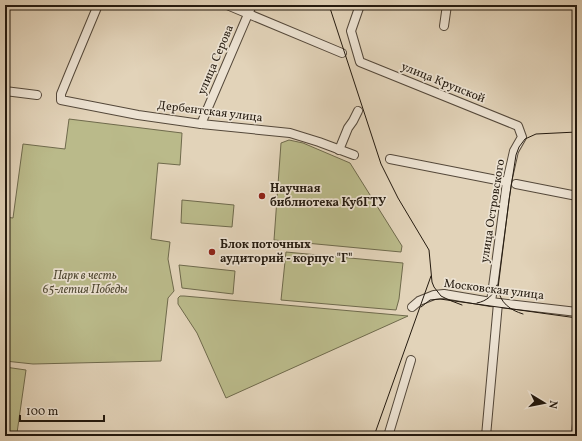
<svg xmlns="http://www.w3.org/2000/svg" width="582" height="441" viewBox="0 0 582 441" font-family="Vollkorn,serif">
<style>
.green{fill:#baba8a;stroke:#6f6a4c}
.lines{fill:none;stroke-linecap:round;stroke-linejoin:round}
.minor-casing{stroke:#54483a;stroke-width:10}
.minor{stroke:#ece2d2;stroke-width:8}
.tram{stroke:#241a0f;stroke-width:1}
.poi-dot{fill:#8f2418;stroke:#ece2d2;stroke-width:1.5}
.labels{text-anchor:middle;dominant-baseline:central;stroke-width:3.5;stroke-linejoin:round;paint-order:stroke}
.street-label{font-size:12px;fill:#241a0f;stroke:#ece2d2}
.poi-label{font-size:12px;font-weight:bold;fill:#241a0f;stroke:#ece2d2;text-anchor:start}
.park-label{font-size:12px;font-style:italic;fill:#514a34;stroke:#ece2d2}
</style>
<rect width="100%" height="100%" fill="#e2d3b9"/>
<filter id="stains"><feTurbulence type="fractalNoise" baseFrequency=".005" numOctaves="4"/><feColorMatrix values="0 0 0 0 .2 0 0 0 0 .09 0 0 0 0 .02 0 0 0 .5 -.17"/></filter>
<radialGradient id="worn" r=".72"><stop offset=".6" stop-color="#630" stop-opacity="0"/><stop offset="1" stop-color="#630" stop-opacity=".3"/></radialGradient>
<g class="green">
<polygon points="69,119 182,133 180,165 158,163 151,239 170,242 168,259 174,291 168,298 161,361 33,364 5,361 5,217 13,218 23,144 65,149"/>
<polygon points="289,140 303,143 350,163 402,246 401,252 274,240 281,143"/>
<polygon points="182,200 234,205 232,227 181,223"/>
<polygon points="286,252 403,263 399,299 396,310 281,300"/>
<polygon points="179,265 235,271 233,294 182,288"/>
<polygon points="180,296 184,296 408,316 226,398 197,333 178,304 178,298"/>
<polygon points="5,367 26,370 17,433 5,431"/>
</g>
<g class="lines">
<g class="minor-casing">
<g id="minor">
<polyline points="98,5 70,72 61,94 61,100 138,115 201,124 290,133 319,142 354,155"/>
<polyline points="227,5 342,53"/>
<polyline points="360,5 351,31 360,62 518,126 522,137 514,151 507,182 491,302"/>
<polyline points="444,26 447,5"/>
<polyline points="5,91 37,95"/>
<polyline points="201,124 252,5"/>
<polyline points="339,150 348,128 353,121 358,111"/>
<polyline points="390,159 507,182"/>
<polyline points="516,184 577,196"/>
<polyline points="412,307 419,301 434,295 444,294 491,302 577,312"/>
<polyline points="389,433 411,360"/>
<polyline points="486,436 498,303"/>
<polyline points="576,436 577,424"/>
</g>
</g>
<use href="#minor" class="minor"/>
<g class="tram">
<polyline points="329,5 381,164 398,198 429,250 432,282 434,287 441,296 449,300 462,305"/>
<path d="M477,303C487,301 494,295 497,285"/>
<polyline points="421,307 430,300 440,299 577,318"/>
<path d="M523,314C510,310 500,303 498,288L509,200L516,155L519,147L525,139L536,134L577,132"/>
<polyline points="374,436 431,276"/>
</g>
</g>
<g class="poi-dot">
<circle cx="262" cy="196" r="4"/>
<circle cx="212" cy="252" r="4"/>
</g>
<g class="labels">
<g class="street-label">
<text transform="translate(216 60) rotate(-67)">улица Серова</text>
<text transform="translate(443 83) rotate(22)">улица Крупской</text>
<text transform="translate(210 112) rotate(7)">Дербентская улица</text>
<text transform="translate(493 211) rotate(-81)">улица Островского</text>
<text transform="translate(494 290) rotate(7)">Московская улица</text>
</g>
<g class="poi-label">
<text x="270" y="189">Научная<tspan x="270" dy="14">библиотека КубГТУ</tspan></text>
<text x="220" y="245">Блок поточных<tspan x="220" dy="14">аудиторий - корпус "Г"</tspan></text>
</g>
<g class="park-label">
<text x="85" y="276">Парк в честь<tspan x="85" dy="14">65-летия Победы</tspan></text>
</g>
</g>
<rect width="582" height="441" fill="none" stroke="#e2d3b9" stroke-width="20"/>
<rect x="6" y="6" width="570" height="429" fill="none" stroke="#241a0f" stroke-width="2"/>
<rect x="10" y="10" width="562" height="421" fill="none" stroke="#241a0f"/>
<g transform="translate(544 403) rotate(100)" stroke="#ece2d2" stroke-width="3" paint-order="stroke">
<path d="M0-3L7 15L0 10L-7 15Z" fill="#241a0f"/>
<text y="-6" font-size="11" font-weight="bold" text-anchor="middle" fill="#241a0f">N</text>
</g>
<path d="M20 415v6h84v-6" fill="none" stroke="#241a0f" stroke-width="2"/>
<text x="26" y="415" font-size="12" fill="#241a0f" stroke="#ece2d2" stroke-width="3" paint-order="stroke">100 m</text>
<rect width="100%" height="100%" filter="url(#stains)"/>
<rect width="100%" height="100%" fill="url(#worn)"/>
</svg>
